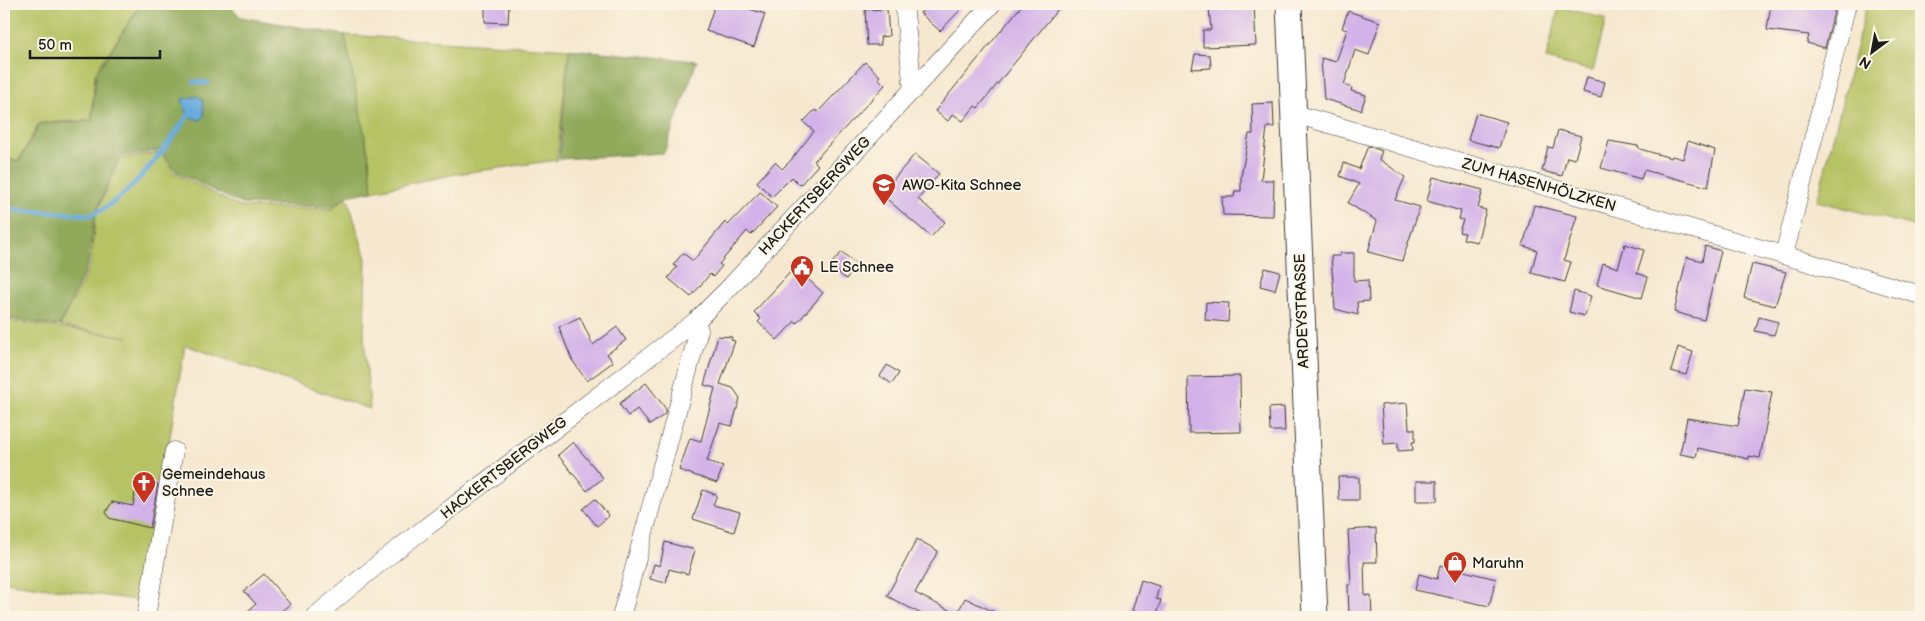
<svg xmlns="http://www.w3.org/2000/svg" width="1925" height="621" viewBox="0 0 1925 621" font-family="'Balsamiq Sans',sans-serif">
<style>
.green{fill:#b6c365;stroke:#697040}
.forest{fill:#90a95a;stroke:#56623b}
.water{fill:#67abdc;stroke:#42647c}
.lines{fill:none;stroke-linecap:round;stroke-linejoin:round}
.stream{stroke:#67abdc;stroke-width:5}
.building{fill:#d3b2e9}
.minor-casing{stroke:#3d3b37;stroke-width:19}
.secondary-casing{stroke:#3d3b37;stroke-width:27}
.minor{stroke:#fff;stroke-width:18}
.secondary{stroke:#fff;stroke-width:25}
.labels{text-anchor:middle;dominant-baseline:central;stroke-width:4;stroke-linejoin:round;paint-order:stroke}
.poi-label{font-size:15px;fill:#1c1c1c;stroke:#fcf5e5;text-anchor:start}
.street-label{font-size:15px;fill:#1c1c1c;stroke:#fcf5e5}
</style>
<rect width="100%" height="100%" fill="#fcf5e5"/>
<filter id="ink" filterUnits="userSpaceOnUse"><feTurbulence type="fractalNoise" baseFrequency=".02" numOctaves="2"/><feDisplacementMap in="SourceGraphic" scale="10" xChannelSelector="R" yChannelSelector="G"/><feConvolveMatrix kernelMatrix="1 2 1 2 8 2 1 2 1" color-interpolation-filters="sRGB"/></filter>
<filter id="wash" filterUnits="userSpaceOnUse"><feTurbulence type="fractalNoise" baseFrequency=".0096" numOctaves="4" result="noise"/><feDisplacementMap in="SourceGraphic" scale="20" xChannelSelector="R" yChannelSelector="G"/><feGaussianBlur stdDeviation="1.12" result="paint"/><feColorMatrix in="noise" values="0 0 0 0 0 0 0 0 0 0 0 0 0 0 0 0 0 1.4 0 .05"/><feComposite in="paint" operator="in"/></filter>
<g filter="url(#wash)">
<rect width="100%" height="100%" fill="#f6e8cf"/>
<g class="green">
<polygon points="5,4 141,4 95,73 91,120 39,123 19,160 4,158"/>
<polygon points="1867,4 1921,4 1921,228 1817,201"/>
<polygon points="1559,7 1606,19 1593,71 1546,59"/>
<polygon points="345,35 569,49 557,160 456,174 372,191 369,158"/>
<polygon points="161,152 174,173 240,207 332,209 347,196 366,259 364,336 370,409 185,345 143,601 4,582 4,320 128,337 60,326 90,266 96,214 120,159"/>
</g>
<g class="forest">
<polygon points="141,4 227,4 241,17 345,35 369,158 372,191 347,196 332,207 241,204 176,172 161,150 119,157 95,214 88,265 59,326 4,318 4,160 19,161 40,124 92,121 96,74"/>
<polygon points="569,49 697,61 664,153 559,159"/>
</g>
<path class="water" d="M199,96L203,101L204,116L200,120C186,118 186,110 182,99Z"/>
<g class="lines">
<g class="stream">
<polyline points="194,82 208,83"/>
<path d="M4,209L90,215C126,203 166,147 188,116"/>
</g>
</g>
<g id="blocks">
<g class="building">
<polygon points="485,4 509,4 508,23 485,22"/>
<polygon points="715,4 734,4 765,14 754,47 706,31"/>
<polygon points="925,4 966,4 940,31 920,13 925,9"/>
<polygon points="1023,4 1062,4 978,108 975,106 963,121 953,114 948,121 935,111"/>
<polygon points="1254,4 1256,45 1203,47 1203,30 1211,30 1209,7"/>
<polygon points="1771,4 1836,4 1825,48 1807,43 1809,35 1767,30"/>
<polygon points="887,9 889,36 880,37 881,45 867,45 865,10"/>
<polygon points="1348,11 1380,22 1369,55 1355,50 1344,85 1352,88 1351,91 1366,95 1361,110 1324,99 1321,58 1336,62 1347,30 1342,28"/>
<polygon points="1195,54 1210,55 1211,68 1192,69"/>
<polygon points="865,62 880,76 878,78 885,85 814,161 818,165 800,185 792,177 772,197 757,182 775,162 782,169 791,160 814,131 803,122 815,110 818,112"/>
<polygon points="1587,77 1605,82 1601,97 1583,92"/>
<polygon points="1273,103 1274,127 1267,127 1261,180 1274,180 1273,216 1223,215 1222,197 1234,197 1235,191 1241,191 1241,177 1249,134 1253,134 1252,104"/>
<polygon points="1476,113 1507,122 1499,148 1468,140"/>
<polygon points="1558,130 1581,136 1575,159 1567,157 1562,176 1542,171 1548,147 1553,148"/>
<polygon points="1609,141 1638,146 1640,149 1671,158 1672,156 1683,159 1688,141 1715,150 1708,187 1644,170 1641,179 1601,168"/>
<polygon points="1368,146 1382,151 1379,159 1405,177 1395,200 1420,207 1402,261 1368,252 1377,221 1348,203 1359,184 1340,176 1344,163 1359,169"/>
<polygon points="915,154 939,174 918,199 945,222 931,237 881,194"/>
<polygon points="1433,177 1483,190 1478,208 1486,210 1477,242 1463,239 1465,233 1459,232 1463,220 1459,219 1461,211 1427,201"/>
<polygon points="760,192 777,207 751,235 747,231 719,264 722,266 713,277 710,274 691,297 668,278 677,267 673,265 683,253 693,261 725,222 728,225"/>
<polygon points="1534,205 1577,216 1564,260 1571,262 1565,282 1531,273 1537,250 1523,246"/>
<polygon points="1625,244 1644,250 1637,273 1648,277 1642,298 1597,285 1603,263 1618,268"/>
<polygon points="1705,246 1721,251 1704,320 1674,312 1687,257 1702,261"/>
<polygon points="842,252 858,266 846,279 830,265"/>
<polygon points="1340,253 1354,253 1354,281 1368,280 1369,301 1357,302 1358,315 1335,309 1331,256 1340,256"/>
<polygon points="1752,264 1786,272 1775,306 1744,298"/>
<polygon points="795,267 823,293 797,323 795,321 777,340 758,322 761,319 754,312"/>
<polygon points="1265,268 1280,272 1275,290 1260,286"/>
<polygon points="1574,291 1591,296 1585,316 1569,312"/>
<polygon points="1206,302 1229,303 1228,322 1205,320"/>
<polygon points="580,317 593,345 617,327 626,340 607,354 613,362 587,381 572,360 559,327"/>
<polygon points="1759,317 1778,322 1774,335 1755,331"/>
<polygon points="718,336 732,337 731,340 735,341 720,384 733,388 740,398 732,426 720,423 707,461 723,466 717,483 679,470 690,438 701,441 715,388 704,385"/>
<polygon points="1678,347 1693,352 1686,375 1671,371"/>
<polygon points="887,365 899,373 892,384 880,376"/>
<polygon points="1240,376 1241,432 1189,433 1188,377"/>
<polygon points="646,383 666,409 665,414 650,425 637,409 628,416 619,404"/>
<polygon points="1745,388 1772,392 1760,458 1749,456 1749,459 1698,448 1696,457 1680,454 1687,418 1738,426"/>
<polygon points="1407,403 1409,429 1415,429 1415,442 1412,442 1413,450 1398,451 1398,443 1384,444 1381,405"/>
<polygon points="1284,407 1285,431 1270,431 1269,408"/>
<polygon points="573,442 603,478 587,491 558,455"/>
<polygon points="1338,477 1359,477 1359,500 1339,500"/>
<polygon points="137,481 158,484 150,528 109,518 106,512 112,502 133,506"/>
<rect x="1416" y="481" width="21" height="20"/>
<polygon points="703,490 717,495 713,505 740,512 734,532 693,519"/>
<polygon points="595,499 609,516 597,526 583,509"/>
<polygon points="1376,528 1377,562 1364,562 1365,596 1371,595 1372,617 1349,617 1348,585 1351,584 1348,530"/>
<polygon points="917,539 938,551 915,593 957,614 965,598 1005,617 927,617 887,596"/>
<polygon points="665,542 695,550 688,574 669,569 666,583 650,579 654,564 660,566"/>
<polygon points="1440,565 1496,579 1489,606 1415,590 1419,574 1437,579"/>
<polygon points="264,574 290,604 274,617 241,617 256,604 244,591"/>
<polygon points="1141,580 1159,586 1156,599 1161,600 1156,617 1132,611"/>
</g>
</g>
</g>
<g filter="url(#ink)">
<use href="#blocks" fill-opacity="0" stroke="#3d3b37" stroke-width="1"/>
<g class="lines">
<g class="minor-casing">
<g id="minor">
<polyline points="904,4 913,91"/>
<polyline points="1295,114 1921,295"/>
<polyline points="1784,255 1847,4"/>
<polyline points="146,617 174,451"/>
<polyline points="314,617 382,561 696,321 728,289 992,4"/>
<polyline points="621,617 699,330 696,321"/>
</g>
</g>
<g class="secondary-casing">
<polyline id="secondary" points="1289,4 1315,617"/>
</g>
<use href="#minor" class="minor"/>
<use href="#secondary" class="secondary"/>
</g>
</g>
<defs>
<g id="school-pin" transform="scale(1.25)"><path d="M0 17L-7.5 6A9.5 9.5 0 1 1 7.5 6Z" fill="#c8321e" stroke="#fcf5e5"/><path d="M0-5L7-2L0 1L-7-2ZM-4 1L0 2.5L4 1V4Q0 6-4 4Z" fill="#fff"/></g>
<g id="civic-pin" transform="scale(1.25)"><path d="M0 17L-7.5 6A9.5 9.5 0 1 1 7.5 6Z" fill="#c8321e" stroke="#fcf5e5"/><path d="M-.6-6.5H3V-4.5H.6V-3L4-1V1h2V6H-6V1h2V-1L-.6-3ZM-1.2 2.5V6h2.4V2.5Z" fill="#fff"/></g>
<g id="church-pin" transform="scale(1.25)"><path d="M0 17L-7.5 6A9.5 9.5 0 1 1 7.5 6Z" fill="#c8321e" stroke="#fcf5e5"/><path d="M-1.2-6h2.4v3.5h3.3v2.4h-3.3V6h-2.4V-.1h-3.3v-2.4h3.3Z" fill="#fff"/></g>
<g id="shop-pin" transform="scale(1.25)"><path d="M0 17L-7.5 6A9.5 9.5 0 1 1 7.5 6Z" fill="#c8321e" stroke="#fcf5e5"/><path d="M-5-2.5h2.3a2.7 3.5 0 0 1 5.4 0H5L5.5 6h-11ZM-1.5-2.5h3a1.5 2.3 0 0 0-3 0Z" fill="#fff"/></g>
</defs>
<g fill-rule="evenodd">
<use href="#school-pin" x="884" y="185"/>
<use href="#civic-pin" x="802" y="267"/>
<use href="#church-pin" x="144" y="483"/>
<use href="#shop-pin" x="1455" y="563"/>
</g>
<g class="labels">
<g class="poi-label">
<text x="902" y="185">AWO-Kita Schnee</text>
<text x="820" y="267">LE Schnee</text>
<text x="162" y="474">Gemeindehaus<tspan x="162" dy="17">Schnee</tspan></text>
<text x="1472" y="563">Maruhn</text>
</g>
<g class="street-label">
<text transform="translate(1539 185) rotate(16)">ZUM HASENHÖLZKEN</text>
<text transform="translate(815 196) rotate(-47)">HACKERTSBERGWEG</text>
<text transform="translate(1302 311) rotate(-92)">ARDEYSTRASSE</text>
<text transform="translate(504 468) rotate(-38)">HACKERTSBERGWEG</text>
</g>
</g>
<rect width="1925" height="621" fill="none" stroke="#fcf5e5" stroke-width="20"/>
<g transform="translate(1872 52) rotate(212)" stroke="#fcf5e5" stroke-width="4" paint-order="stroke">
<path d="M0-4L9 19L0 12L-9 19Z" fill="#1c1c1c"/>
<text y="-8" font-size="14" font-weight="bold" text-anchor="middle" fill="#1c1c1c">N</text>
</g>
<path d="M30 50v8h130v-8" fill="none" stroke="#1c1c1c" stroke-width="2.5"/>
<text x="38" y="50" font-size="15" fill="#1c1c1c" stroke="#fcf5e5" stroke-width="4" paint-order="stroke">50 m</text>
</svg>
